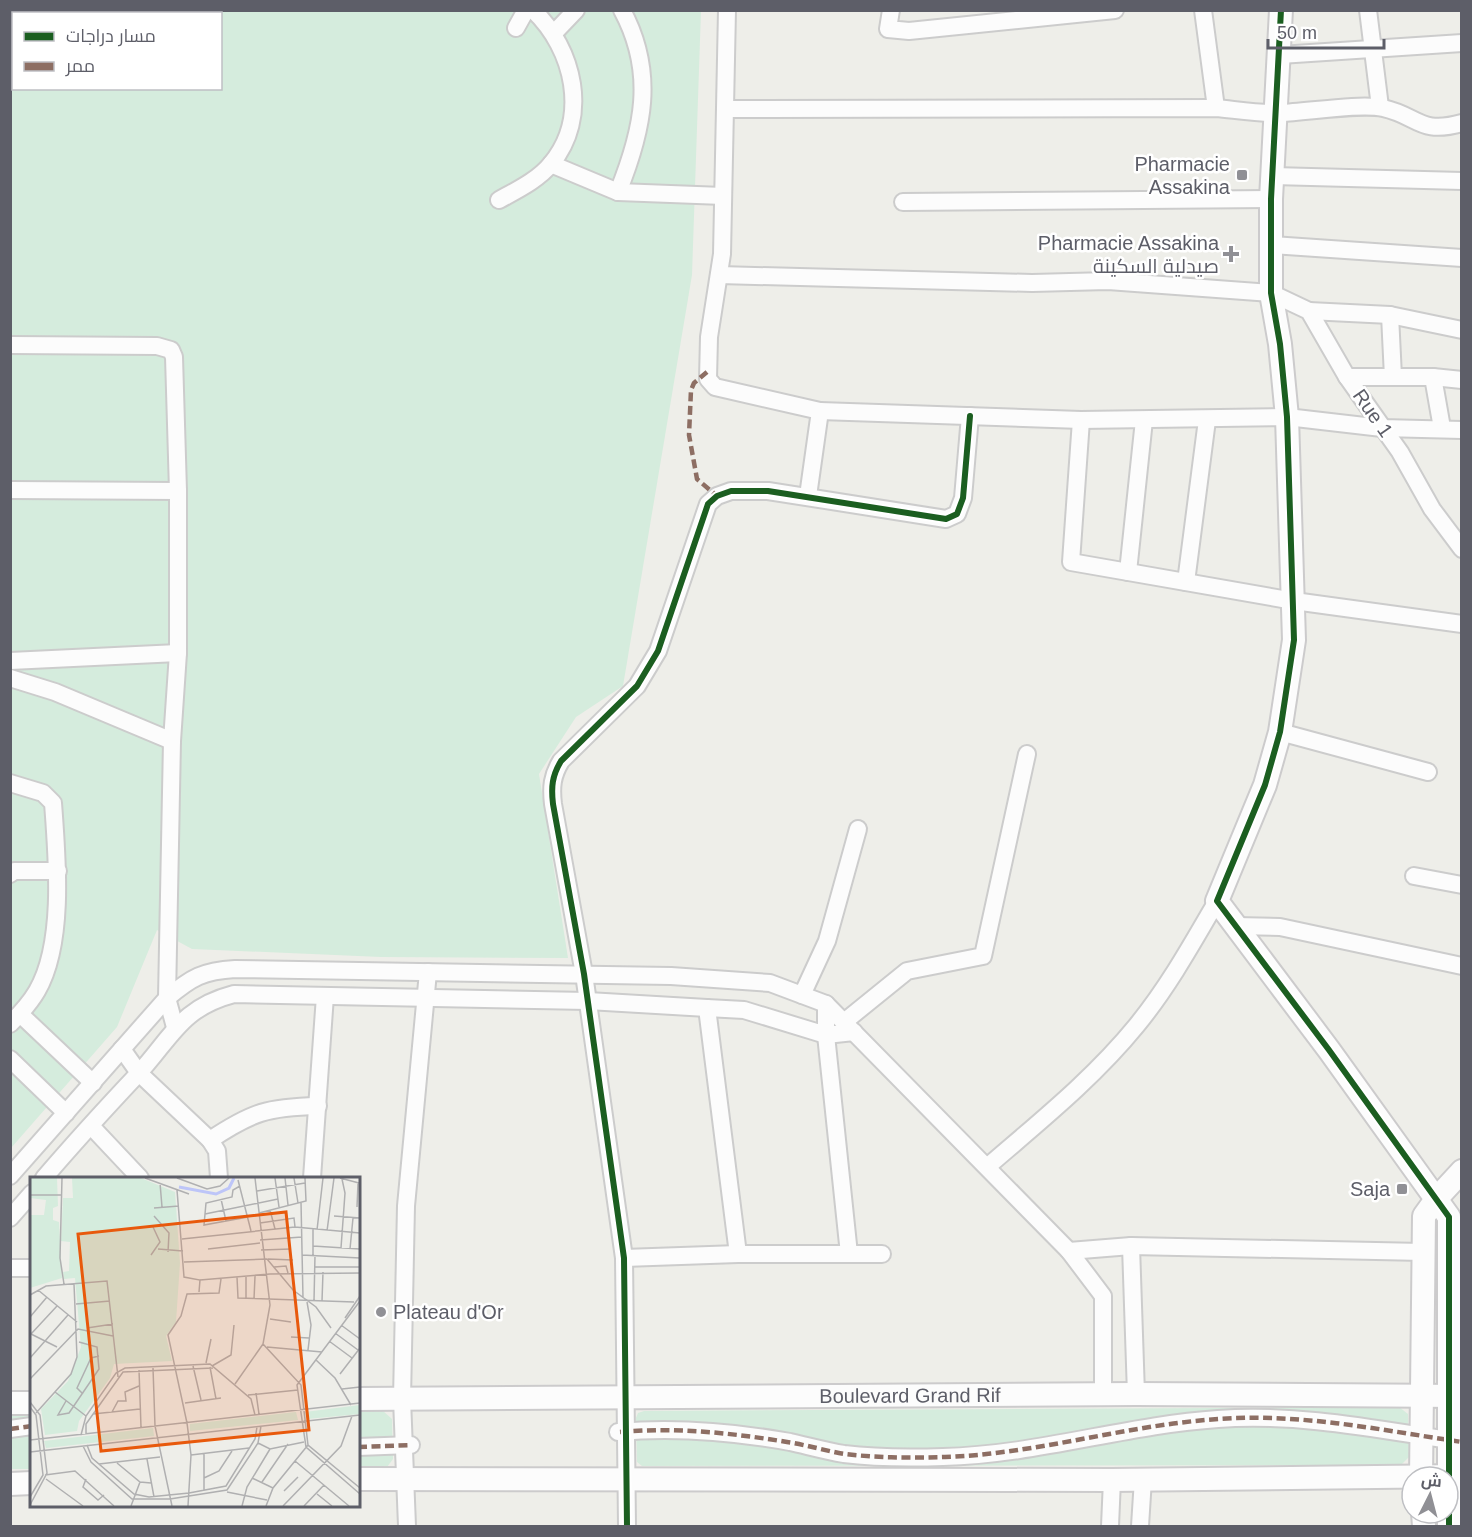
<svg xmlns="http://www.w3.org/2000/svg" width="1472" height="1537" viewBox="0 0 1472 1537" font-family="Helvetica,Cairo,sans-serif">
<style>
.green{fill:#d5ecdd;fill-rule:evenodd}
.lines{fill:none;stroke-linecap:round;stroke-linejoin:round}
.street-casing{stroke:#ccc;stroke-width:20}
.secondary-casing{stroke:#cccbcc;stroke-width:26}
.street{stroke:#fcfcfc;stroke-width:16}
.secondary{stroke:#fcfcfc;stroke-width:22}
.quiet{stroke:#8d6e63;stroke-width:4.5;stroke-dasharray:9 4.5;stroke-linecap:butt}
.cycleway-casing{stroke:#fff;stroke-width:10}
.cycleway{stroke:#1b5e20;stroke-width:6}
.poi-dot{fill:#909095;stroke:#fff;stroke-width:2}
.labels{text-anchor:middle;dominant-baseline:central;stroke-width:5;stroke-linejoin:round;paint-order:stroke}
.poi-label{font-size:20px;fill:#5d5e68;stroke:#fff;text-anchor:end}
.street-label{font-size:20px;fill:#5d5e68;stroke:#fff}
.inset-river{fill:none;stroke:#bdc5f8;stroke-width:3}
.inset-road{fill:none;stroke:#b0b0b1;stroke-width:1.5}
.view{fill:#e8590c;fill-opacity:0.15;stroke:#e8590c;stroke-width:3}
.inset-edge{fill:none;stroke:#5d5e68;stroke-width:3}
</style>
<rect width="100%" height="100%" fill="#eeeee9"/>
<g class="green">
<path d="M11,11H701L692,275L623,686L576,717L539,774L568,958L381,957L192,949L157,930L117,1027L11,1148ZM14,14H220V88H14Z"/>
<polygon points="1399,1407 1408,1414 1409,1457 1401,1465 642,1466 637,1462 636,1418 638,1413 644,1411"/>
<polygon points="358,1411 383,1411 392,1419 393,1459 387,1467 359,1467"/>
<polygon points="10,1412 31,1412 31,1469 11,1469"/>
</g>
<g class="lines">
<g class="street-casing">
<g id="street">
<polyline points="727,10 722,254 709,337 708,379 715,387 820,411 808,496"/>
<polyline points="891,10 888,29 909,31 1115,10"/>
<polyline points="1203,10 1216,108"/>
<polyline points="1368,10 1380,107"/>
<polyline points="516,28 526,10"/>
<polyline points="554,33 576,10"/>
<polyline points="1280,55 1462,43"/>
<path d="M726,109L1216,108C1237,110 1260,114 1281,113C1307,112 1361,103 1383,108C1419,116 1419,135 1462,123"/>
<polyline points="551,164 618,192 723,196"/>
<polyline points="1273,176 1462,181"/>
<path d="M618,192C643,130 656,73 622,10"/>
<path d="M499,200C517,190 538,180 551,164C590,117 574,49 533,10"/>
<polyline points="903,202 1271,199"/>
<polyline points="1272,245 1462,258"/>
<polyline points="719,275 1032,283 1108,281 1271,293 1309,311 1347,377 1400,452 1432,509 1462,549"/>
<polyline points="1309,311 1390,315 1462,330"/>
<polyline points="1390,315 1393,377"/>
<polyline points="10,345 157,346 171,350 174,357 178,491 178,653 172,741 167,998 175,1027"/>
<polyline points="1347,377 1433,377 1442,428"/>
<polyline points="1433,377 1462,380"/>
<polyline points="820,411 1081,420 1287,417 1382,428 1462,430"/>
<polyline points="1081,420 1071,562 1294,601 1462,624"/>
<polyline points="10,490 178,491"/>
<polyline points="1128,572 1144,420"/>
<polyline points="1186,582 1207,420"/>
<polyline points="10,661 178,653"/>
<polyline points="10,678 55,692 172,741"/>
<polyline points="1280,732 1428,772"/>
<path d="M10,783L43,793L53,803C57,857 65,943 37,991C30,1003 20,1014 10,1024"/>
<polyline points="10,874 14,871 58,871"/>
<polyline points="1414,876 1462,885"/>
<polyline points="1235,926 1280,927 1462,966"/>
<polyline points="802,995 827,941 858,829"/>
<polyline points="826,1004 826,1035 849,1254"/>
<polyline points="707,1008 738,1254"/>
<polyline points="20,1014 93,1083"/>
<polyline points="844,1022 907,971 983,956 1027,754"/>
<polyline points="122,1049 139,1073 210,1140"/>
<polyline points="10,1059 66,1113"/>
<polyline points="91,1126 140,1178"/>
<path d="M987,1167C1039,1122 1093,1079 1137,1025C1168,987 1192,944 1217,901"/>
<path d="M10,1176L167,998C192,977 203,971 235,969L671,976L770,983L826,1004L1069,1251L1103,1296V1394"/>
<path d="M44,1178C74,1143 105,1109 137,1075C171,1039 180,1008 234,994L588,1001L707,1008L744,1010L826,1035L854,1032"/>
<path d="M219,1178L217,1151L210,1140C252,1112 268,1107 318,1106"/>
<polyline points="312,1178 325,996"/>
<polyline points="10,1218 32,1193"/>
<polyline points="1131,1246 1136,1394"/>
<polyline points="1069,1251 1131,1246 1423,1252"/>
<polyline points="624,1258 738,1254 882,1254"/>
<polyline points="10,1268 32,1268"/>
<polyline points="10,1429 32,1426"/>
<path d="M618,1432C676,1427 734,1432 790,1442C808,1446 826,1451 844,1454C876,1458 911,1458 943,1457C1036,1455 1126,1425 1218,1419C1301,1413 1380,1430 1462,1442"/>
<polyline points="358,1447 411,1445"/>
<polyline points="407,1526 402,1399 406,1206 428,972"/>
<path d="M627,1526L624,1258L584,974L553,804C551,787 552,776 561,761L637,686L658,651L708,504L717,496L731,491H768L946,519L957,514L963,498L970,416"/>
<polyline points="1110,1526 1112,1480"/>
<polyline points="1140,1526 1143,1479"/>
</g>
</g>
<g class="secondary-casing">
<g id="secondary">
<polyline points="1281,10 1271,199 1271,293 1280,344 1287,417 1294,640 1280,732 1265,785 1217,901 1329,1050 1449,1217 1449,1526"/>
<path id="s1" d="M358,1399L1136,1394L1462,1396"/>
<polyline points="10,1403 32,1403"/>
<polyline points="1421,1477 1424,1216 1437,1198 1462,1171"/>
<polyline points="358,1479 1112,1480 1461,1476"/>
<polyline points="10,1484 32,1483"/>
<polyline points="1423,1513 1424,1526"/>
</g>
</g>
<use href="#street" class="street"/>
<use href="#secondary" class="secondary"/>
<g class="quiet">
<polyline points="707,372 694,383 691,390 689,435 697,479 717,496"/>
<polyline points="10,1429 32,1426"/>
<path d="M620,1432C676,1427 732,1433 787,1442C807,1445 826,1451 845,1454C878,1458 912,1458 945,1457C1037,1454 1126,1425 1218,1419C1302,1413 1380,1430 1462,1442"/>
<polyline points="358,1447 411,1445"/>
</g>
<g class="cycleway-casing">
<g id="cycleway">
<polyline points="1281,10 1271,199 1271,293 1280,344 1287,417 1294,640 1280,732 1265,785 1217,901 1329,1050 1449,1217 1449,1526"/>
<path d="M627,1526L624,1258L584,974L553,804C551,787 552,776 561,761L637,686L658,651L708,504L717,496L731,491H768L946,519L957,514L963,498L970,416"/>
</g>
</g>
<use href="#cycleway" class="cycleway"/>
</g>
<g class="poi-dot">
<rect x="1236" y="169" width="12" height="12" rx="3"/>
<path d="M1228 245h6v6h6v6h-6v6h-6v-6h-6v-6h6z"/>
<rect x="1396" y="1183" width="12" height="12" rx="3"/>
<circle cx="381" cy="1312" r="6"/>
</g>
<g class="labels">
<g class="poi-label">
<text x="1230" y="164">Pharmacie<tspan x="1230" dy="23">Assakina</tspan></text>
<text x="1219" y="243">Pharmacie Assakina<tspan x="1219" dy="23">صيدلية السكينة</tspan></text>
<text x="1390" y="1189">Saja</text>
<text x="393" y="1312" text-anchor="start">Plateau d'Or</text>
</g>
<g class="street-label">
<text transform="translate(1373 413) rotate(55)">Rue 1</text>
<text stroke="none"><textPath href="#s1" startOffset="552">Boulevard Grand Rif</textPath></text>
</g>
</g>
<g transform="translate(30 1177)">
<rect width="330" height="330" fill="#eeeee9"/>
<path d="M0,1H27L28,29L23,31V43L29,45L32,101L0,111V38H14L16,23L0,21ZM42,1H111L145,15L150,86L146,145L136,159L142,184L84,187L80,201L49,244L47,254L15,258L11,232L38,204L51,170L45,101L34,102L33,95L39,94L40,65L31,64L33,21H43ZM330,228V237L277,242L275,235ZM266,235L268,243L160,254V247ZM123,251L124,259L16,271L14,264Z" fill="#d5ecdd"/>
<path class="inset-river" d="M149,10L186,17L199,11L204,1"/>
<path class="inset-road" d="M32,1L30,81L34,107M115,1L159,17M147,1L177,12L190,9L199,1M225,1L240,128L233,167L271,208L278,268L330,311M245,1L249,30M255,1L258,28M264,1L268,26M310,1L329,6M208,3L221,54M130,6L132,30M210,9L203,13L202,20L176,26L174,48L218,40M147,13L154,100L170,103L169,115M227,14L275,6M0,18H32M191,22L196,44M271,25L273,121M327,30L328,6M124,31L149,29M240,33L245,52M229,36L276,24L275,1M175,37L248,22M124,39L139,56L138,75M304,39L330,41M230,46L264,41L265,50M283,52V78M287,53L293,1M297,54L304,1M152,62L265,50L330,56M230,63L272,60M283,69L330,72M311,71L315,16L312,2M128,72L153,74M178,72L230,66M320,72L323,41M231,73L261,72M121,78L130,65L123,50M272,78L330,81M238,82L263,83M154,85L237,82L263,113L286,130L301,151M244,90L256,89L258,96M285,90H330M207,100L208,121L324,125M170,103L240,97L330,96M8,113L47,145M0,118L16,109L77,104L88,200M216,121V100M224,122L225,99M284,124L285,78M292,124L293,95M330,124L267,208L276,270L330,317M277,125L281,148L278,173M46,127L80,124M0,140L17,120M315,141L330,119M240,142L261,145M311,148L330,162M57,151L83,147M305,156L328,173M1,157L27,129M1,157L27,170M261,160L279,161M299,164L322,181M237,170L292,175M0,181L38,138M286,183L305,201L321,228M176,186L181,162M163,189L171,223M182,189L201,178L204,148M180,190L186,222M123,191L125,249L142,329M109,193L111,250M310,197L330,171M0,202L48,152L83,159M205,207L233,167M312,212L330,210M25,215L56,239M226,216L229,237M53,217L47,211L61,181L69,179M218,218L268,213M36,224L28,238L39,236L69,192L67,170L49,165M0,225L10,238L17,296L0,328M155,226L191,221M0,230L6,238L13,298L0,320M82,235L88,224H96L95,215L109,209M6,236L41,197L47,180L44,107M63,237L110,232M56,257V247L93,195L183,191M51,258L56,239L86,196L95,191L180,187L221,222L225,238M0,263L330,226M228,266L240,272L274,265M57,268L62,281L104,317L119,320L159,316L196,309L225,262L227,250M53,269L61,285L102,322H140L197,313L228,266L231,249M0,275L330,238M174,276V314M161,278L219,271M117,282L124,320M265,284L319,329M87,286L110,305L121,306M69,287L130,280M15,298L45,294L84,329M174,301L189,294L202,274M222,301L243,311M16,302L53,329M56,302L53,310L68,323L74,318M232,305L258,267M254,314L268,300M197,315L237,323M287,317L302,329M101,329L110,305M158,329L161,278L157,246L138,158L151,139L157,117L189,116L191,102M212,329L217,310L240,272M236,329L243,311L278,268M253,329L311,269L322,239M274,329L294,308"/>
<path class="view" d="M256,35L279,253L71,274L48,57Z"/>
<rect width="330" height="330" class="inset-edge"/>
</g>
<rect width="1472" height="1537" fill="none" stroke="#5d5e68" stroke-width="24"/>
<rect x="12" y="12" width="210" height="78" fill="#ffffff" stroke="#bebfc3" stroke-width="1.5"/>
<rect x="24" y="32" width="30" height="9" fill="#1b5e20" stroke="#bebfc3" stroke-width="1.5"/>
<text x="66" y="42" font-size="18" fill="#5d5e68">مسار دراجات</text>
<rect x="24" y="62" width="30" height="9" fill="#8d6e63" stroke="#bebfc3" stroke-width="1.5"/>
<text x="66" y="72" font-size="18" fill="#5d5e68">ممر</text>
<g transform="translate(1430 1495) rotate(6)"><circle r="28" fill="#ffffff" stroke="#bebfc3" stroke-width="1.5"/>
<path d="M0-4.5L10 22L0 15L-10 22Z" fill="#909095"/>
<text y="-9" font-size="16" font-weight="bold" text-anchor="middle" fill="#5d5e68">ش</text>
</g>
<path d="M1268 39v9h116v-9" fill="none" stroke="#5d5e68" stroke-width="3"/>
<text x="1277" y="39" font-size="18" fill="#5d5e68" stroke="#ffffff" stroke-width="4.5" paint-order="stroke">50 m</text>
</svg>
